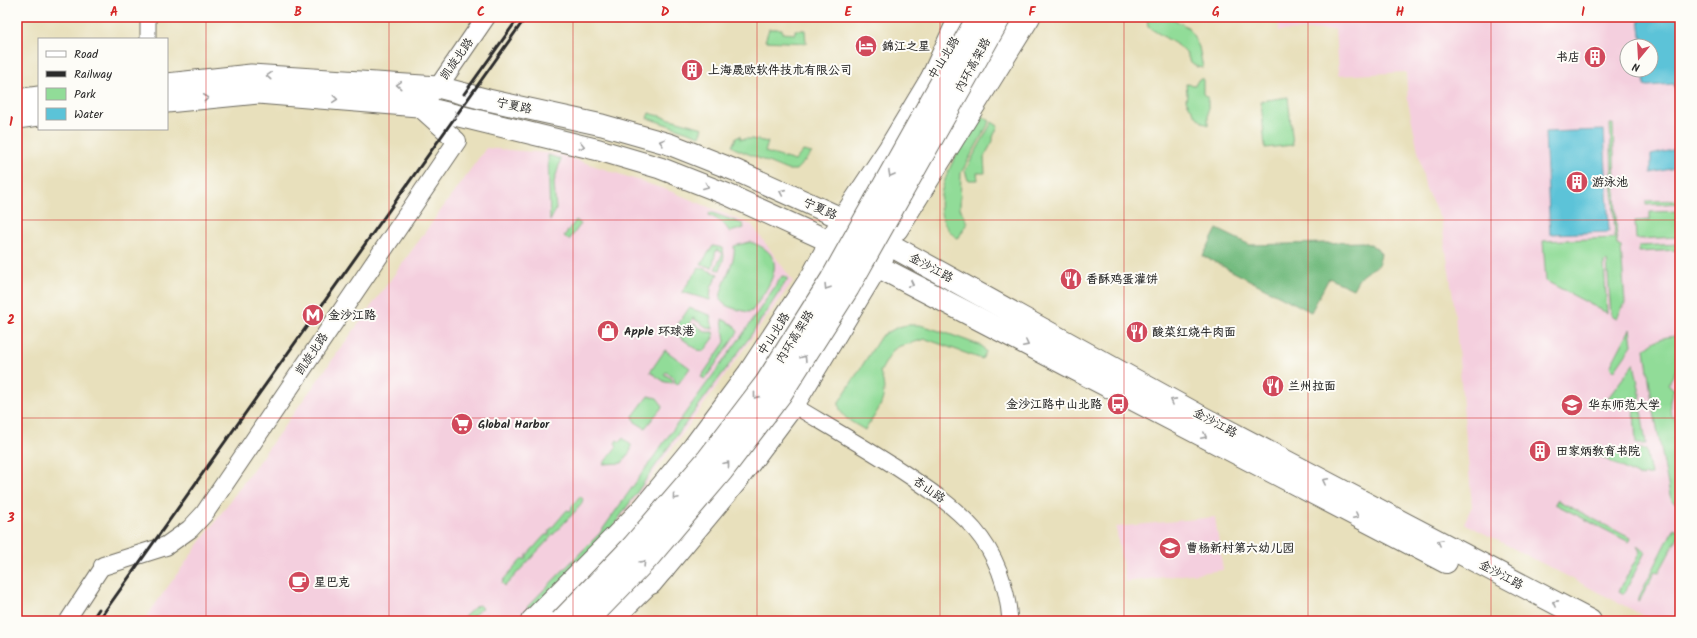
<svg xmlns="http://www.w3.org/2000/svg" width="1697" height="638" viewBox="0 0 1697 638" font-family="Kalam,'LXGW WenKai TC',sans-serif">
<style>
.built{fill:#f4cfde;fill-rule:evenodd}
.green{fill:#91dc98;stroke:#5e8462}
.forest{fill:#74bc80;stroke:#507456}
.water{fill:#5bc3d8;stroke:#437782}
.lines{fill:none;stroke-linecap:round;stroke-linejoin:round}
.minor-casing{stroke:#6d6a5e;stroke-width:17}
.tertiary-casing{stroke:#6d6a5e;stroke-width:20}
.secondary-casing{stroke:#6d6a5e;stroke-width:23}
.primary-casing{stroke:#6d6a5e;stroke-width:24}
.trunk-casing{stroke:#6d6a5e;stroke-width:24}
.minor{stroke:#fff;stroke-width:15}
.tertiary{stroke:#fff;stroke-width:18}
.secondary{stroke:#fff;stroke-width:21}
.primary{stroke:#fff;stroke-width:22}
.trunk{stroke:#fff;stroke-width:22}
.rail{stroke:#2b2b2b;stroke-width:3}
.trunk-bridge-casing{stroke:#6d6a5e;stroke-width:24;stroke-linecap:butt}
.trunk-bridge{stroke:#fff;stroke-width:22}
.oneway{stroke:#a0a0a0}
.grid{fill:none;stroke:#d62828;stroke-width:1;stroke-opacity:0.55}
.labels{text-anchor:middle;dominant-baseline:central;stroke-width:4;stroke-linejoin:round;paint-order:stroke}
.poi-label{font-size:12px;font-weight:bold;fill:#2b2b2b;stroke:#fdfcf7;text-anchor:start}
.street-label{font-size:12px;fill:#2b2b2b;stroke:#fdfcf7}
.neatline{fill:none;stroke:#d62828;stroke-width:1.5}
.grid-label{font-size:13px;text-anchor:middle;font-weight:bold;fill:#d62828}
</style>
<rect width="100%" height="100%" fill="#fdfcf7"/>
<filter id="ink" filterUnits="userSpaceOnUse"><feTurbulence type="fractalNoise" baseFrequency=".025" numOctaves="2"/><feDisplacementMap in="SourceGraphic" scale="8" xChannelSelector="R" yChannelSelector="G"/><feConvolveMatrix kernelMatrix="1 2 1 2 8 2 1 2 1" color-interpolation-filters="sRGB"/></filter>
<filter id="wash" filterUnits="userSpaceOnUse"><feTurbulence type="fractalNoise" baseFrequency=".012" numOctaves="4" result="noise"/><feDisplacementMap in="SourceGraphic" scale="16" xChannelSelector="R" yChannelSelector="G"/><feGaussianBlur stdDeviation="0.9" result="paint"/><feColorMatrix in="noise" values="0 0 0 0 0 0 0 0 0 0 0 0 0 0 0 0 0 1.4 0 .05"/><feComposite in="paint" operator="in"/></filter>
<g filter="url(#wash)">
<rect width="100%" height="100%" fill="#e8e0bc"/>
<g class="built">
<path d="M1278,17H1680V621H1654L1464,523L1472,506L1454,304L1441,219L1426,190L1408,102L1406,72L1338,76L1335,29L1279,31ZM1627,46H1651V70H1627Z"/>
<polygon points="486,148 559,154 670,191 752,225 793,281 608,537 524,621 143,621"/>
<polygon points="1215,517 1223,570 1125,582 1116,527"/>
</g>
<g class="green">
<polygon points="1147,17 1170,17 1189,28 1199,47 1203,68 1197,67 1190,61 1186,53 1179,46 1148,27"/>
<polygon points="769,29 782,29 782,33 795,34 795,30 805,30 806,43 765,41"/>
<path d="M1199,79H1203V94L1208,98V125C1197,121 1192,110 1186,100L1187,94L1186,84L1195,85Z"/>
<polygon points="1288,97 1293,145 1265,148 1261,101"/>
<polygon points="649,113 703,128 700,136 647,118"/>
<path d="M980,115L990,121L961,173L960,208L967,223L958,239C915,207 961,149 980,115Z"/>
<polygon points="992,122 998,126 993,137 993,141 984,157 985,173 977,173 978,180 968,180 965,171"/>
<polygon points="1610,124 1613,124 1617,245 1621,247 1625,303 1617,318 1611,315 1607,261 1604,262 1607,313 1546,281 1543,241 1615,238"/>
<polygon points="740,136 740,139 752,139 768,142 765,152 795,161 803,151 812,153 796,170 787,170 734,148 732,146 736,138"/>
<polygon points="548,155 561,159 554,182 556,210 550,221"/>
<polygon points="1680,200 1680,203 1646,205 1646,201"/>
<polygon points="1680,211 1680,237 1636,239 1635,221 1650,220 1650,212"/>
<polygon points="710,212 743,224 744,228 730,232 722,222 709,215"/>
<polygon points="576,220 581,224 569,240 564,236"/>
<path d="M750,242C794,256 768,287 752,311L748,312C741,310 726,308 722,302C715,293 737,264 734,246Z"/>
<polygon points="1680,244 1680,250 1639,252 1639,246"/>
<polygon points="713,246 723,248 724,257 720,270 715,269 723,253 716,250 712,268 701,264"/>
<polygon points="699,267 718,274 711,288 710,300 682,292"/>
<polygon points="782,276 787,277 787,280 749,338 677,435 606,537 531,611 527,607 600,533 672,431 743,334"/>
<polygon points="689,308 710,315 713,329 708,328 693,318 687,327 690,329 694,324 706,332 713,332 714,338 704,351 698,350 673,332"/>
<polygon points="722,319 734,325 738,332 705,379 701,377 725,342"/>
<path d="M907,325H920L946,333L982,346L986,352L982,359L926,339L900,346L893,350L880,372C890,397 879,409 865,430C854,423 838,417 839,402L881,336L898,327Z"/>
<polygon points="1630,329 1632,345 1614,371 1610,367"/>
<path d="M1677,336L1679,364L1668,385L1674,389C1668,403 1667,414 1680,424V505L1672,501L1670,495L1652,402L1645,349C1655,339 1663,337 1677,336Z"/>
<polygon points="665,350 690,368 678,384 675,383 674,378 666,372 664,374 672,379 673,383 665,382 650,372"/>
<polygon points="1634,363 1641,399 1609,401 1608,398"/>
<polygon points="648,396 657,398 663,406 645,428 635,422 633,416"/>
<polygon points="1634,410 1641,410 1646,444 1636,444"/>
<polygon points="623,438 631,445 631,450 622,463 603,464 617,446 615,443 617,440 620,442"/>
<polygon points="1646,449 1651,475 1639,476 1601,457 1604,450"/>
<polygon points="580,496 583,499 581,505 505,586 502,583 504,579 522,559 526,559 527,555 545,535 549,535 549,531 567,510 571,511 572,506"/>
<polygon points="1557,500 1630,538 1629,542 1555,504"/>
<polygon points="1674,528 1680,531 1680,533 1659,572 1655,571 1639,602 1637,601"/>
<polygon points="1637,546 1645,552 1624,594 1619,591 1640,552"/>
<polygon points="479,605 482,608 467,621 464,617 476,606"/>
</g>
<path class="forest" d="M1217,229L1250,245L1363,242L1377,248L1381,254C1378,271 1375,265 1364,274C1359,277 1356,284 1353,289L1329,278L1311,312L1203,256Z"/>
<g class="water">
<polygon points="1639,17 1680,17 1680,110 1674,84 1648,86 1644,85 1645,70 1651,70 1651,46 1642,46"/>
<polygon points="1604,130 1609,232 1550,234 1545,132"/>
<polygon points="1680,148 1680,167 1651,173 1651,155"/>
</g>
</g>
<g filter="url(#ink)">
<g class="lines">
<g class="minor-casing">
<g id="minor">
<polyline points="148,17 148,39"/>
<path d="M793,405C828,426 863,446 897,468C959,509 1004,540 1010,621"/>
<polyline points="67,621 103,566"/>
</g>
</g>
<g class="tertiary-casing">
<polyline id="tertiary" points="103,566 166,546 190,529 204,514 457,141 418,106 438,87 486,17"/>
</g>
<g class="secondary-casing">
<g id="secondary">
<polyline points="167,84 251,75 438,87 488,100 602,125 669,144 737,171 843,219"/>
<polyline points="17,100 39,97"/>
<polyline points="167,102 258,93 418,106 599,150 660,168 726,194 831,242"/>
<polyline points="17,118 39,115"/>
</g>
</g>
<g class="primary-casing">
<g id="primary">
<polyline points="986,62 1014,17"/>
<polyline points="843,219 1203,418 1590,621"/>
<polyline points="831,242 1446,562"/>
<polyline points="630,525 694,447 749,373 813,275 843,219 890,148 935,73"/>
<polyline points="651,583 736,481 793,405 884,254"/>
</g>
</g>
<g class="trunk-casing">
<g id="trunk">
<polyline points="932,78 960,17"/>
<polyline points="897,229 1029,17"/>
<polyline points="532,621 642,510"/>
<polyline points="610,621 663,569"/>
</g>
</g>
<use href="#minor" class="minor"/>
<use href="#tertiary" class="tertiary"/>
<use href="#secondary" class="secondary"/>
<use href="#primary" class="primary"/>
<use href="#trunk" class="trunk"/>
<g class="rail">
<polyline points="464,94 519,17"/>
<polyline points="91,621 99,609"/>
<polyline points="98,621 526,17"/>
</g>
<g class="trunk-bridge-casing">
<g id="trunk-bridge">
<polyline points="561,621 633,546 708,459 766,383 831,280 978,17"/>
<polyline points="587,621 648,558 722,471 780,395 848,288 1000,17"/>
</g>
</g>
<use href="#trunk-bridge" class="trunk-bridge"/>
</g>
<defs><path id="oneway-chevron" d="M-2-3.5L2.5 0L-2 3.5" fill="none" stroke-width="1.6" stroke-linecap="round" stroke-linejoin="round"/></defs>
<g class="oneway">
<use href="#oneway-chevron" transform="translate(269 76) rotate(-176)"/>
<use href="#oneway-chevron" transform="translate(399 85) rotate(-176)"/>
<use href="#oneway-chevron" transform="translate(206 98) rotate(-6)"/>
<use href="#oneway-chevron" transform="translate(335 99) rotate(5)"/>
<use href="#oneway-chevron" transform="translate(456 115) rotate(14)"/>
<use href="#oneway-chevron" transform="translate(662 142) rotate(-164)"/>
<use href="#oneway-chevron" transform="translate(582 146) rotate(14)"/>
<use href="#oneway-chevron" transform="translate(891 174) rotate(119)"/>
<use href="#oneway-chevron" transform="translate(706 186) rotate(21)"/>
<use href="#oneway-chevron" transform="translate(782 192) rotate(-156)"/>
<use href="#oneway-chevron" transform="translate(911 284) rotate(27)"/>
<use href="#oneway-chevron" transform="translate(827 287) rotate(122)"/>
<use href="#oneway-chevron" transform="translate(1026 344) rotate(27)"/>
<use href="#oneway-chevron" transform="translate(804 358) rotate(-58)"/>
<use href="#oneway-chevron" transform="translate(756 396) rotate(128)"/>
<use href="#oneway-chevron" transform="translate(1173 401) rotate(-151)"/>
<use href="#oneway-chevron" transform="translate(1204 436) rotate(27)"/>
<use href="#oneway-chevron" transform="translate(727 464) rotate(-52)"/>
<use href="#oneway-chevron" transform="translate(1325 481) rotate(-153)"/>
<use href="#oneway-chevron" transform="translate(675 497) rotate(130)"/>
<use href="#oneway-chevron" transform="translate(1356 516) rotate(27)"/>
<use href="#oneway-chevron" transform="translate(1440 542) rotate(-152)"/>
<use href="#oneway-chevron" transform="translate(643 563) rotate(-46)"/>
<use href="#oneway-chevron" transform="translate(1555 603) rotate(-152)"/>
</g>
</g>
<path class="grid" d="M206,17V621M389,17V621M573,17V621M757,17V621M940,17V621M1124,17V621M1308,17V621M1491,17V621M17,220H1680M17,418H1680"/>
<defs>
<g id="hotel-disc" transform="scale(1.15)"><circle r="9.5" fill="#d1495b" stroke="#fdfcf7"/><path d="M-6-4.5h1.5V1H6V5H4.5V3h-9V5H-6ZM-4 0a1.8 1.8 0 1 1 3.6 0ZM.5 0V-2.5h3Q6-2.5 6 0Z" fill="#fff"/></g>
<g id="building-disc" transform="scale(1.15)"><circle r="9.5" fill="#d1495b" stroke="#fdfcf7"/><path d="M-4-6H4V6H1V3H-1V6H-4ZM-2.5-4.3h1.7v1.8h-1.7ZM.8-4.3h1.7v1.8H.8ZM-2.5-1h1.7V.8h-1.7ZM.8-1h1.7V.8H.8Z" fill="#fff"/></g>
<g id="restaurant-disc" transform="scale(1.15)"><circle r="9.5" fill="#d1495b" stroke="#fdfcf7"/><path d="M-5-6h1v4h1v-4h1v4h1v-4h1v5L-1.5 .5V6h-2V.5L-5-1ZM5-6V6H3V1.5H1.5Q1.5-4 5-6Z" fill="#fff"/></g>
<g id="metro-disc" transform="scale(1.15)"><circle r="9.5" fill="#d1495b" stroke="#fdfcf7"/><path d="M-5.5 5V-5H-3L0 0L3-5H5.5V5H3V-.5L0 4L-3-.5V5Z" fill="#fff"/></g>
<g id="shop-disc" transform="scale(1.15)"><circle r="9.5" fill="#d1495b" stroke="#fdfcf7"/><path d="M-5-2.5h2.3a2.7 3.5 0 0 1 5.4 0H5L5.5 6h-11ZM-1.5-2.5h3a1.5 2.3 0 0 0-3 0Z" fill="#fff"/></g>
<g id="bus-disc" transform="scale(1.15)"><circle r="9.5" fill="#d1495b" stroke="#fdfcf7"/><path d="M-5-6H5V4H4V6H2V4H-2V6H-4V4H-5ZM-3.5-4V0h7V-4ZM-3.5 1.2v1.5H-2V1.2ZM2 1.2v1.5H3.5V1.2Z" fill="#fff"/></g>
<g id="university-disc" transform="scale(1.15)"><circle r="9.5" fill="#d1495b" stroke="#fdfcf7"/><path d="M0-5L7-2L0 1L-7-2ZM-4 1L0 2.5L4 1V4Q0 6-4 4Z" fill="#fff"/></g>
<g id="supermarket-disc" transform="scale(1.15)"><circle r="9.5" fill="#d1495b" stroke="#fdfcf7"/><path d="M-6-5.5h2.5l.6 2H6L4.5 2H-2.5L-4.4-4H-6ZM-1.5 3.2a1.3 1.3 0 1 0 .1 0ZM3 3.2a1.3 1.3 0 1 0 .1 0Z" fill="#fff"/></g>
<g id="school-disc" transform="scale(1.15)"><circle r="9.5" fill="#d1495b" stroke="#fdfcf7"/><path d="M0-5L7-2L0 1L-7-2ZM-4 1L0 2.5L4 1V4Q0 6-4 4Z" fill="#fff"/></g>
<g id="cafe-disc" transform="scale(1.15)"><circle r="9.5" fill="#d1495b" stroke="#fdfcf7"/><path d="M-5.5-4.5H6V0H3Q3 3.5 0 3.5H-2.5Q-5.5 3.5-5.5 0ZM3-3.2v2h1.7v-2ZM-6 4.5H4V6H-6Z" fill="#fff"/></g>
</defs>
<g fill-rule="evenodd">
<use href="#hotel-disc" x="866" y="46"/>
<use href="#building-disc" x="1595" y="57"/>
<use href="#building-disc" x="692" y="70"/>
<use href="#building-disc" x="1577" y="182"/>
<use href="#restaurant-disc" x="1071" y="279"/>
<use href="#metro-disc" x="313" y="315"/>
<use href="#shop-disc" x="608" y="331"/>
<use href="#restaurant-disc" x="1137" y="332"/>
<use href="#restaurant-disc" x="1273" y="386"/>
<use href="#bus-disc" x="1118" y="404"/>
<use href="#university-disc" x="1572" y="405"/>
<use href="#supermarket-disc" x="462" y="424"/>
<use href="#building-disc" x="1540" y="451"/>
<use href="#school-disc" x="1170" y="548"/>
<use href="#cafe-disc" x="299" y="582"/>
</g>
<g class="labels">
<g class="poi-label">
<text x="882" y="46">錦江之星</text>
<text x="1580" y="57" text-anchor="end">书店</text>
<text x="708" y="70">上海晟欧软件技术有限公司</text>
<text x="1592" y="182">游泳池</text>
<text x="1086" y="279">香酥鸡蛋灌饼</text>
<text x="328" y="315">金沙江路</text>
<text x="624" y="331">Apple 环球港</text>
<text x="1152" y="332">酸菜红烧牛肉面</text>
<text x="1288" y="386">兰州拉面</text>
<text x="1102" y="404" text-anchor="end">金沙江路中山北路</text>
<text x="1588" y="405">华东师范大学</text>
<text x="478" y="424">Global Harbor</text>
<text x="1556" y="451">田家炳教育书院</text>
<text x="1186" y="548">曹杨新村第六幼儿园</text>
<text x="314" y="582">星巴克</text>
</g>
<g class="street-label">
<text transform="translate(944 58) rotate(-58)">中山北路</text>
<text transform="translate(457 59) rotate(-55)">凯旋北路</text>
<text transform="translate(973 65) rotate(-61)">内环高架路</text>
<text transform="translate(514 106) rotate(12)">宁夏路</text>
<text transform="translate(820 209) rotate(24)">宁夏路</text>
<text transform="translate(931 268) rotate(28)">金沙江路</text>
<text transform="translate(774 334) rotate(-57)">中山北路</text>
<text transform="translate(795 337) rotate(-58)">内环高架路</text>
<text transform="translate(312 354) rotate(-56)">凯旋北路</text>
<text transform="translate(1215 423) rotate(28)">金沙江路</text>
<text transform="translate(929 490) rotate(35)">杏山路</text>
<text transform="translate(1501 575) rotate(28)">金沙江路</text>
</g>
</g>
<rect width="1697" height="638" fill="none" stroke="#fdfcf7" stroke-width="44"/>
<rect x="38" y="38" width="130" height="92" fill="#fdfcf7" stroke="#a9a8a5"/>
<rect x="46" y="51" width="20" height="6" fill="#ffffff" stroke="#a9a8a5"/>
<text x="74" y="58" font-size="12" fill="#2b2b2b">Road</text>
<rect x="46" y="71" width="20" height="6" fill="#2b2b2b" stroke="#a9a8a5"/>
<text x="74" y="78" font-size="12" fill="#2b2b2b">Railway</text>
<rect x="46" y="88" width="20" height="12" fill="#91dc98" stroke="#a9a8a5"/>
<text x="74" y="98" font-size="12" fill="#2b2b2b">Park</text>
<rect x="46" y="108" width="20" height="12" fill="#5bc3d8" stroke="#a9a8a5"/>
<text x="74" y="118" font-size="12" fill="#2b2b2b">Water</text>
<g transform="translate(1639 58) rotate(198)"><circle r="19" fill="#fdfcf7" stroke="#a9a8a5"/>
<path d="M0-3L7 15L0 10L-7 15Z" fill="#d1495b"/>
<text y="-6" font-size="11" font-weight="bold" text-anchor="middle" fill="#2b2b2b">N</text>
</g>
<rect x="22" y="22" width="1653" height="594" class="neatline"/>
<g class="grid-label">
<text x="114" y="16">A</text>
<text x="298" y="16">B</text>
<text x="481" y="16">C</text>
<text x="665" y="16">D</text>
<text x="848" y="16">E</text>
<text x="1032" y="16">F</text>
<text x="1216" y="16">G</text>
<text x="1400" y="16">H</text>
<text x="1583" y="16">I</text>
<text x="11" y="126">1</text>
<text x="11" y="324">2</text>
<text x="11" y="522">3</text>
</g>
</svg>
